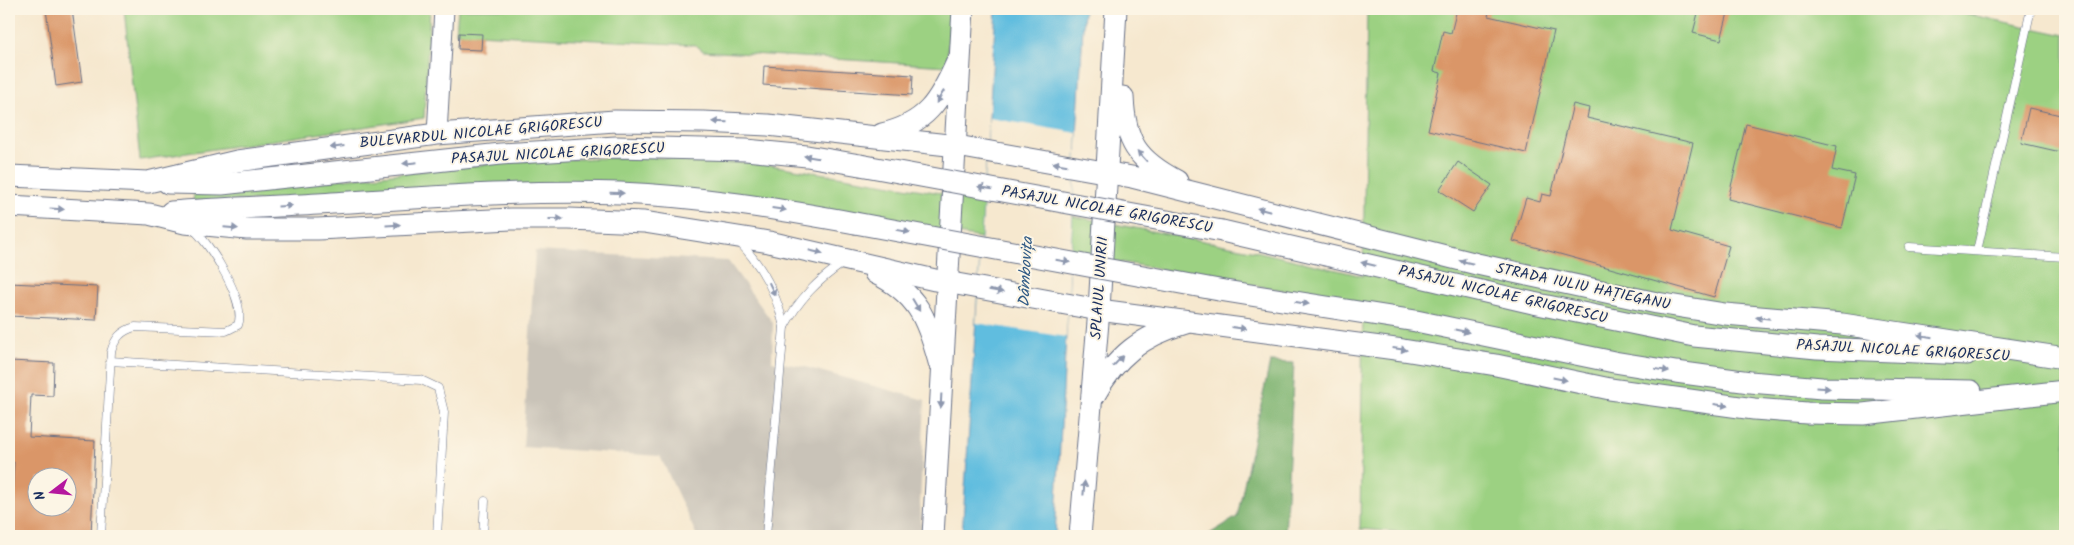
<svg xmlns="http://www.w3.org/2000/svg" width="2074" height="545" viewBox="0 0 2074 545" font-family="Kalam,sans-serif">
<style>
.industrial{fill:#c9c3b8}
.green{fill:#9cd182;stroke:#5c8070}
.forest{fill:#7db370;stroke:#4c7167}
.water{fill:#61bddf;stroke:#3e769e}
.pier{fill:#f6e8cf}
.building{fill:#da9668;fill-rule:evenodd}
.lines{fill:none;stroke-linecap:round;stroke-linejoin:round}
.service-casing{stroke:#687086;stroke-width:9}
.tertiary-casing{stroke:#687086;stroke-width:21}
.secondary-casing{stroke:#687086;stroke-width:23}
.service{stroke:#fff;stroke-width:8}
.tertiary{stroke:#fff;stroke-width:19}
.secondary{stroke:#fff;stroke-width:21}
.secondary-bridge-casing{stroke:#687086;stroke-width:23;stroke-linecap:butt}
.secondary-bridge{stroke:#fff;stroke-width:21}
.oneway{fill:#8d97ae}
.labels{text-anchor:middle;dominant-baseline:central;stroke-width:4;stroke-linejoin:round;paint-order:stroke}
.street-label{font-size:15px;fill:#1b2f5e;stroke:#fcf5e5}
.water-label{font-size:16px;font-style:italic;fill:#305a85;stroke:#fcf5e5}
</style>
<rect width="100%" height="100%" fill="#fcf5e5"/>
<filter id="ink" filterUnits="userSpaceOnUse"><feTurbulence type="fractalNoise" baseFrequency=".02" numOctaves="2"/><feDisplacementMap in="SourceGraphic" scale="10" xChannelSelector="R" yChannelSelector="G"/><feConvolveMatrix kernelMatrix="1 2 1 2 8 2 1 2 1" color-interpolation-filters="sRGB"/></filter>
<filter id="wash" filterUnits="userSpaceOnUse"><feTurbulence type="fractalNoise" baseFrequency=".0096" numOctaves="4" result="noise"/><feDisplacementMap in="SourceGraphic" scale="20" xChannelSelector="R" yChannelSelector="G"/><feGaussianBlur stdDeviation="1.12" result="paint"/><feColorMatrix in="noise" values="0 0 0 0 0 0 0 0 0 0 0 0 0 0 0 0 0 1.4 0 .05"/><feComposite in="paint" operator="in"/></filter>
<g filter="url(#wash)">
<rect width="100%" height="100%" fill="#f6e8cf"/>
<polygon class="industrial" points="535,251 728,261 773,323 772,361 805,367 925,400 920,503 922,536 697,536 660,456 523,447"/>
<g class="green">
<polygon points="124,9 430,9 424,118 140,160"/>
<polygon points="458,9 950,9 947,66 703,51 696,45 456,33"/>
<polygon points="1367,9 1944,9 2065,35 2065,536 1455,536 1360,529 1363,304 761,200 193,201 194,194 521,161 640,157 701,159 764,164 1014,205 1251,250 1363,276"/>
</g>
<polygon class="forest" points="1270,362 1294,363 1285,536 1206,536 1237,517"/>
<polygon class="water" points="996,9 1084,9 1055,536 962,536"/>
<polygon class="pier" points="989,118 1077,133 1066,337 976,323"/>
<g id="blocks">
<g class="building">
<polygon points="46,9 72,9 82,82 56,86"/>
<polygon points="1457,9 1490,9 1488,16 1554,31 1526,153 1428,130 1441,73 1434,71 1443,31 1451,33"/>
<polygon points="1699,9 1729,9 1721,40 1693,33"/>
<polygon points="459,33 482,34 481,50 458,49"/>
<polygon points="764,66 913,75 912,95 763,85"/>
<polygon points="1573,104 1589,108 1587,118 1693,143 1672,230 1729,246 1714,297 1513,241 1526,198 1540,202 1542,194 1551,196"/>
<polygon points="2029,108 2065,116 2065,153 2021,143"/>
<polygon points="1746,124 1837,146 1832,170 1855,175 1842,228 1728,199"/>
<polygon points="1458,162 1492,185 1473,212 1439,190"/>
<polygon points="9,283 98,287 96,320 9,316"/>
<path d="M9,361L54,363L53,396L31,395L29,437L95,441L91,536H10L14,462H9ZM38,478H68V508H38Z"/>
</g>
</g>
</g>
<g filter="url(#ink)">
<use href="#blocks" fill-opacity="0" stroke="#687086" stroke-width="1"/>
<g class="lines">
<g class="service-casing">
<g id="service">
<path d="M740,243C763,267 777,294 784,327L766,536"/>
<polyline points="1909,247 2065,257"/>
<polyline points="1977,251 2031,9"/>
<path d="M784,327C799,299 817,281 843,263"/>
<polyline points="110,361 421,380 438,388 444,412 437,536"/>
<path d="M101,536L111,352C115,338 121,331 135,327L226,331L238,325C247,302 210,243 192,228"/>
<polyline points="483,536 485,501"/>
</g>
</g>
<g class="tertiary-casing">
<polyline id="tertiary" points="437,134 444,9"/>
</g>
<g class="secondary-casing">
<g id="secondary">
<path d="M1123,97C1125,142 1137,160 1177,181"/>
<path d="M882,134C926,124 939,102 957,62"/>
<polyline points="9,176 148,182 237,161 437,134 615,121 703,122 768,125 957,146 1132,177 1477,264 1657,303 1725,314 1842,324 2065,358"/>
<polyline points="168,183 222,184 501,154 616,147 746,150 807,156 860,165"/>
<polyline points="9,206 149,214 185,223 247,229 318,229 511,219 569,219 644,222 769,242 935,280 1099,310 1403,350 1496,365 1610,389 1754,409 1807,413 1863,414 2065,391"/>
<path d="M171,212C220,208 269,207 318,204C419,198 519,190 620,193C699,196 777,209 855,223"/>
<polyline points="1222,231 1533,303 1694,336 1817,348 1967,354"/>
<path d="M875,273C917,293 927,318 939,362"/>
<polyline points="1219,290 1416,321 1614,362 1676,372 1750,382 1822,388 1971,391"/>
<path d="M1094,396C1116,356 1141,336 1186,323"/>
<polyline points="933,536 963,9"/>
<polyline points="1080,536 1099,310 1116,9"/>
</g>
</g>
<use href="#service" class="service"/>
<use href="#tertiary" class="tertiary"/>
<use href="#secondary" class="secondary"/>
<g class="secondary-bridge-casing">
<g id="secondary-bridge">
<polyline points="860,165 1222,231"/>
<polyline points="855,223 1219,290"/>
</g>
</g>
<use href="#secondary-bridge" class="secondary-bridge"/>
</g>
<defs><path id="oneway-solid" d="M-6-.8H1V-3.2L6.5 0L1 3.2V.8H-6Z" transform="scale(1.25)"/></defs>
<g class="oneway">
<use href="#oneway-solid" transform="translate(940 97) rotate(122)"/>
<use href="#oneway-solid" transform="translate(720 122) rotate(-178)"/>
<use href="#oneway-solid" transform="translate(337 147) rotate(173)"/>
<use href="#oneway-solid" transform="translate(1142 156) rotate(-132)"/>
<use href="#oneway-solid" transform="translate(811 157) rotate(-171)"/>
<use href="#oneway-solid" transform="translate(410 163) rotate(174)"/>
<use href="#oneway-solid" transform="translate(1060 164) rotate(-170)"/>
<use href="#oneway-solid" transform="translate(985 188) rotate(-170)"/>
<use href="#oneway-solid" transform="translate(617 193) rotate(2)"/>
<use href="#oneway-solid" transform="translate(285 206) rotate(-4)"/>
<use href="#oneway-solid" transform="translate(57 209) rotate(3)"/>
<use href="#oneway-solid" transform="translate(779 209) rotate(8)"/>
<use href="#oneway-solid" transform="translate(1264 210) rotate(-165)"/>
<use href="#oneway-solid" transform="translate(556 219)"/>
<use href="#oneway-solid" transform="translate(393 225) rotate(-3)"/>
<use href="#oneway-solid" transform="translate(231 228) rotate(5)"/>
<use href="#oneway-solid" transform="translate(903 231) rotate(10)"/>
<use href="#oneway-solid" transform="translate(816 252) rotate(13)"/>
<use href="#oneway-solid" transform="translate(1063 261) rotate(10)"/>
<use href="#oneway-solid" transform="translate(1466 262) rotate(-166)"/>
<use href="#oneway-solid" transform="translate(1368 264) rotate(-167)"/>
<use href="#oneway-solid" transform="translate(772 289) rotate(65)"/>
<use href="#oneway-solid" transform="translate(996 291) rotate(10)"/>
<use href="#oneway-solid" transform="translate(1302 303) rotate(9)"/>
<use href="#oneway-solid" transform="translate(916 305) rotate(59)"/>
<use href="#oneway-solid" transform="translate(1763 318) rotate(-174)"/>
<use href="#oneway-solid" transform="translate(1239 328) rotate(7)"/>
<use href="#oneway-solid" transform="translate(1462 331) rotate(11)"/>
<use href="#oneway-solid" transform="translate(1925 336) rotate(-171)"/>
<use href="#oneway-solid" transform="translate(1400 349) rotate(8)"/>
<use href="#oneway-solid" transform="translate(1118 361) rotate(-47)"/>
<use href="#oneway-solid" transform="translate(1662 370) rotate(9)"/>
<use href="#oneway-solid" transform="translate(1560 379) rotate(11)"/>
<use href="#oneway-solid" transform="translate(1823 388) rotate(3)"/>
<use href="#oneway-solid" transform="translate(941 401) rotate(93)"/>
<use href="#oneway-solid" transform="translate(1721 405) rotate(7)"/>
<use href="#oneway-solid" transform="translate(1084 488) rotate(-85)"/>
</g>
</g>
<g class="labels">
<g class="street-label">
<text transform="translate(481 133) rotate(-5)">BULEVARDUL NICOLAE GRIGORESCU</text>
<text transform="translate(558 154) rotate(-3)">PASAJUL NICOLAE GRIGORESCU</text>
<text transform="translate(1107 210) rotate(10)">PASAJUL NICOLAE GRIGORESCU</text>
<text transform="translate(1583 287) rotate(12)">STRADA IULIU HAȚIEGANU</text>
<text transform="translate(1100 288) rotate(-86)">SPLAIUL UNIRII</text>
<text transform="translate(1503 295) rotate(13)">PASAJUL NICOLAE GRIGORESCU</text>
<text transform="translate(1903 351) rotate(3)">PASAJUL NICOLAE GRIGORESCU</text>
</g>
<g class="water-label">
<text transform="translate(1026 272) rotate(-87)">Dâmbovița</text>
</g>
</g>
<rect width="2074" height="545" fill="none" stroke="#fcf5e5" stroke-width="30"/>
<g transform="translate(52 492) rotate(254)"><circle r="24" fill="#fcf5e5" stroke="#a2a6af"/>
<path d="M0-4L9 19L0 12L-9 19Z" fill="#b5179e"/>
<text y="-8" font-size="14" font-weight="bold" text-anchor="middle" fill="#1b2f5e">N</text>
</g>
</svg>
